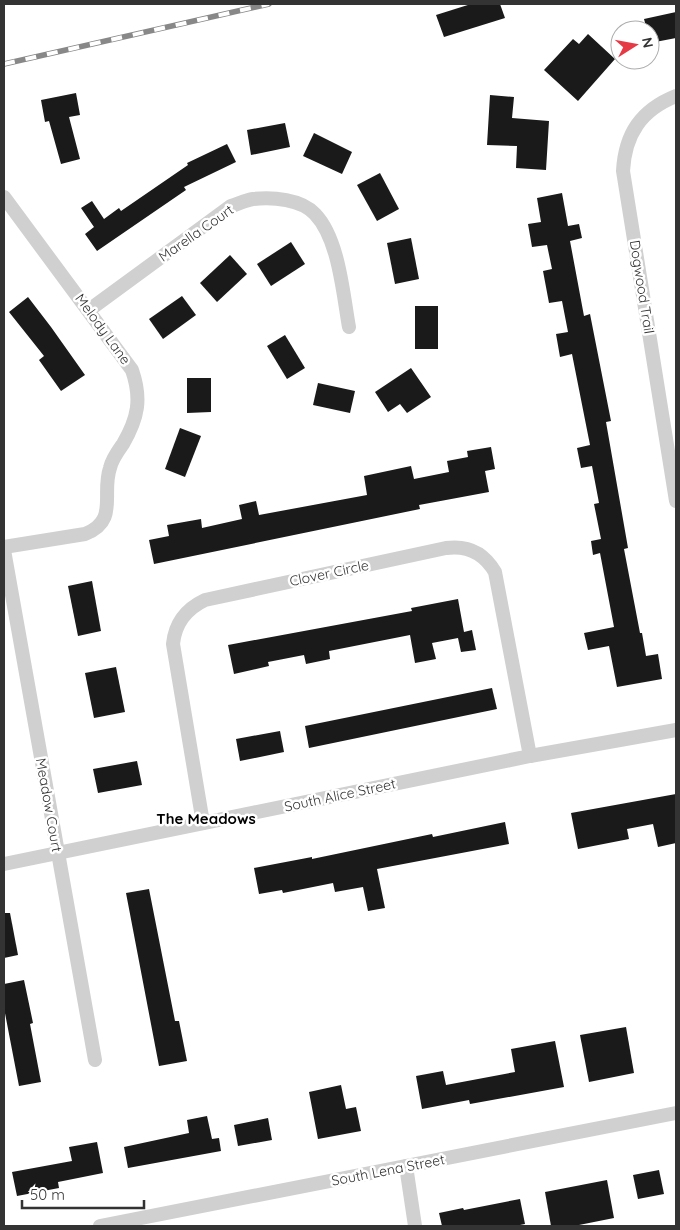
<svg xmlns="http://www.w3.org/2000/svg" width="680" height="1230" viewBox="0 0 680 1230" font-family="Quicksand,sans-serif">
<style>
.building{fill:#1a1a1a}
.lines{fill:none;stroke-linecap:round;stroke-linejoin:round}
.minor{stroke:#d0d0d0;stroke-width:14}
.rail-casing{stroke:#888;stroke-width:5.5}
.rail{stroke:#fff;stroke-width:4;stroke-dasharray:11;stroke-linecap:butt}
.labels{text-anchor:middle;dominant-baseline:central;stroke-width:5;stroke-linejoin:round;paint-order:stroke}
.street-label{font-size:14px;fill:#333;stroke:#fff}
.neighbourhood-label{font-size:15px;font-weight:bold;fill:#000;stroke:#fff}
</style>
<rect width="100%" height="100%" fill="#fff"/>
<g class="building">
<polygon points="471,4 500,4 505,18 444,37 436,15"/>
<polygon points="676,12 676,38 650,43 650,30 647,30 644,19"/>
<polygon points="588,34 615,59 578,101 544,70 573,39 579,44"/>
<polygon points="76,93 80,115 69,117 80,159 61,164 49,121 45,122 41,100"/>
<polygon points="490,95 514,97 512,118 549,121 546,170 516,168 517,146 487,145"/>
<polygon points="285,123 290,147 251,155 247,130"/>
<polygon points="314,133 352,152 342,174 303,156"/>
<polygon points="227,144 236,162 184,187 186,190 97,251 85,234 94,227 81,208 92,201 104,219 119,208 121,211 188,165 187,163"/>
<polygon points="380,173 399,209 377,221 357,185"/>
<polygon points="562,193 568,226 579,224 582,238 570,241 584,316 590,314 611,421 606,422 628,548 624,549 640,633 642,633 646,656 658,654 662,679 617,687 609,646 588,650 584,633 614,627 600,553 593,555 591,541 601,539 594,504 599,503 592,466 581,468 577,448 590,445 572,354 560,357 556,334 568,332 562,301 549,303 543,271 552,269 547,245 532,247 528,224 541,222 537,198"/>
<polygon points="411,238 419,279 395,284 387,243"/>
<polygon points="291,242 305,264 271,286 257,264"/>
<polygon points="230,255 247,274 217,302 200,283"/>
<polygon points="182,296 196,315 163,339 149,319"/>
<polygon points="28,297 51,327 85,375 61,391 39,360 44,356 9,312"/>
<rect x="415" y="306" width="23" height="43"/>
<polygon points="285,335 305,368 287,379 267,346"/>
<polygon points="411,368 431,397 407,413 400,404 388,412 375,392"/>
<polygon points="187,378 211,378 211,412 187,413"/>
<polygon points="318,383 355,391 350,413 313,405"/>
<polygon points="180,428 201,436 185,477 165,469"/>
<polygon points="491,447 495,469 485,471 489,492 419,505 420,509 154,564 149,540 169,536 167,525 201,519 202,528 242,519 239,505 256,501 259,515 367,495 364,476 411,466 414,479 449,472 447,461 468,457 467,451"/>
<polygon points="92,581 101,631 78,636 68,586"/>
<polygon points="458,599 464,632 472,630 476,650 461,652 458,638 432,643 436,659 415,663 410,635 329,651 330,659 306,664 304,655 268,662 269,666 234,674 228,645 412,611 411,608"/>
<polygon points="116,667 125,712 94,718 85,673"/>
<polygon points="492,688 497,709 309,748 305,726"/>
<polygon points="280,731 284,752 240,761 236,739"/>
<polygon points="137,761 142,785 98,793 93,769"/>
<polygon points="676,794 676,843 658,847 653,824 627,829 629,839 578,849 571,813"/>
<polygon points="505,822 509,844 377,869 385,908 368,911 363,887 335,892 333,883 283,893 282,890 259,894 254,868 312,857 312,859 432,834 433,837"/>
<polygon points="149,889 175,1021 179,1021 187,1061 159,1066 126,893"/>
<polygon points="4,913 10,913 18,955 4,958"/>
<polygon points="24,980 33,1023 30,1024 41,1082 19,1086 4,1008 4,984"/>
<polygon points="626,1027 634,1073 589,1082 580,1035"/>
<polygon points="555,1041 564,1087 470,1104 469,1100 422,1109 416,1076 443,1071 446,1085 515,1072 511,1049"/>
<polygon points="341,1085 346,1109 356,1107 361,1131 318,1139 309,1092"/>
<polygon points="207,1116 212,1139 219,1138 221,1151 128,1168 124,1147 189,1133 187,1120"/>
<polygon points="268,1118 272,1140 238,1146 234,1125"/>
<polygon points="97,1142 103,1173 58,1182 59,1188 17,1196 12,1172 72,1161 69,1147"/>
<polygon points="659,1170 664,1194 638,1199 633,1175"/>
<polygon points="607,1180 614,1218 574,1226 551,1226 545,1192"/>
<polygon points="520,1199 525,1224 515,1226 442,1226 439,1213 463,1208 464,1210"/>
</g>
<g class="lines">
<g class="minor">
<path d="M676,96C641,110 625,134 623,171L676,501"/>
<path d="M4,197L132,370C142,399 138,418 123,444C118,451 112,459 110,468C101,494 119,521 85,534L4,547"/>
<path d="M89,310L231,206C238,204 246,200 253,199C273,197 301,199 315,214C339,239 343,294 349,327"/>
<polyline points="4,550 95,1060"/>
<path d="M203,823L173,644C175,623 186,609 205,600L446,548C468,545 484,553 495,572L530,756"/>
<polyline points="4,864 530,756 676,730"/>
<polyline points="406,1166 415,1226"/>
<polyline points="100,1226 676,1113"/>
</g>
<g class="rail-casing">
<polyline id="rail" points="4,64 269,4"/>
</g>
<use href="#rail" class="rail"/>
</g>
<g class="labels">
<g class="street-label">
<text transform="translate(196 233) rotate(-35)">Marella Court</text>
<text transform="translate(642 287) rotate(81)">Dogwood Trail</text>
<text transform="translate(103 329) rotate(54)">Melody Lane</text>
<text transform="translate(329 573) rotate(-12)">Clover Circle</text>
<text transform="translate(340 795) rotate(-12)">South Alice Street</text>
<text transform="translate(49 805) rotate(80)">Meadow Court</text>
<text transform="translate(388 1170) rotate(-11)">South Lena Street</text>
</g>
<g class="neighbourhood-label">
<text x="206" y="818">The Meadows</text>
</g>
</g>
<rect width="680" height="1230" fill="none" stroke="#333333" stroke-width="10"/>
<g transform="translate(635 45) rotate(79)"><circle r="24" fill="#ffffff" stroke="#adadad"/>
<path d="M0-4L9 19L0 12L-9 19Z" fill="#e63946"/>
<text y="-8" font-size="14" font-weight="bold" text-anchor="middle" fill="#333333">N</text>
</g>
<path d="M22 1200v8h122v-8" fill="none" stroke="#333333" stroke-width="2.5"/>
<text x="30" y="1200" font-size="15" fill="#333333" stroke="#ffffff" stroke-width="4" paint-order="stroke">50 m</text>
</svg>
